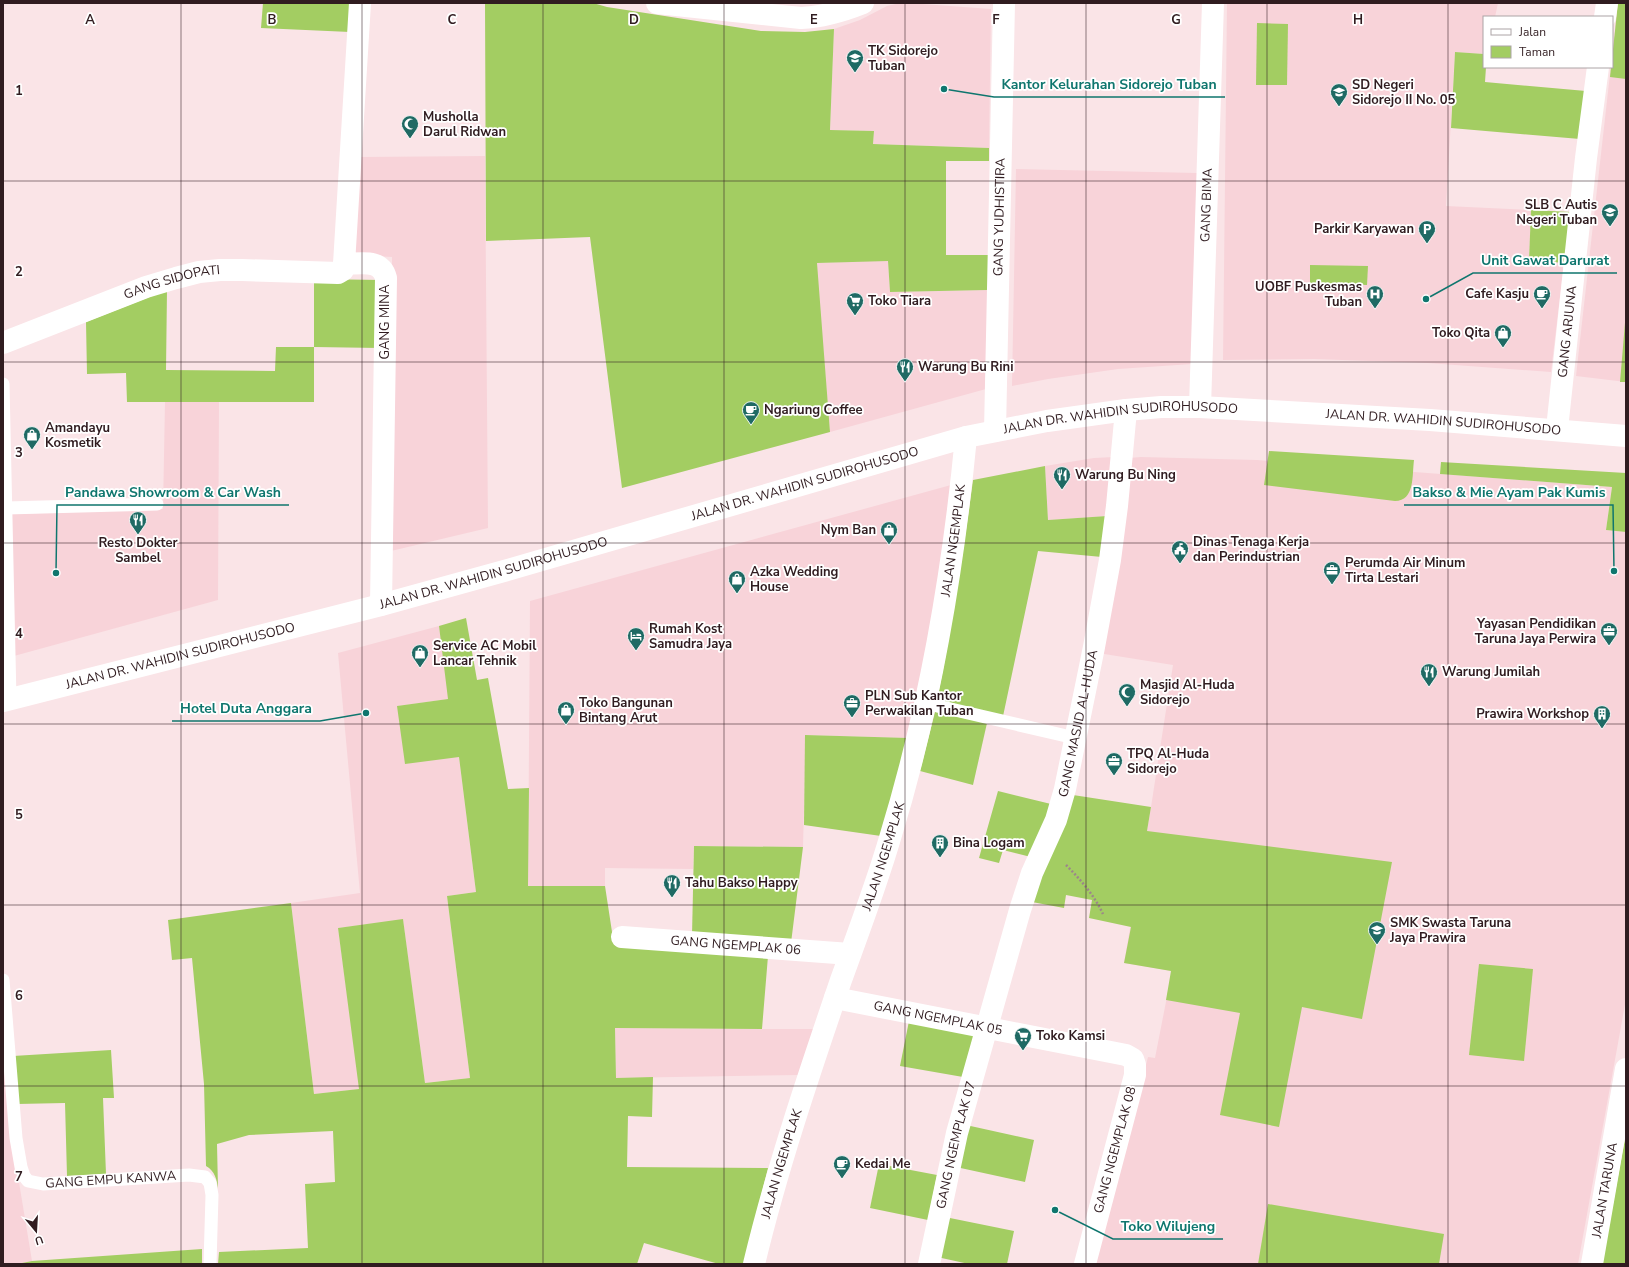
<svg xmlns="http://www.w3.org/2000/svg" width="1629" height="1267" viewBox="0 0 1629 1267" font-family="'Nunito Sans',sans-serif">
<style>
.built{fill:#f8d3d9}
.green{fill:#a3cd62}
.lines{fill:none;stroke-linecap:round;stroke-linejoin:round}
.path{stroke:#9c878a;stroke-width:2.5;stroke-dasharray:2 2;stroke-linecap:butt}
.lane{stroke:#fff;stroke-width:13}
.street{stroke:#fff;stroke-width:22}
.highway{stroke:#fff;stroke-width:22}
.grid{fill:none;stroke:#301c20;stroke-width:1;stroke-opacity:0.55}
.labels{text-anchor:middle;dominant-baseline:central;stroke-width:3.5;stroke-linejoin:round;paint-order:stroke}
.poi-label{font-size:13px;font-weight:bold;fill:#301c20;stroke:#fff;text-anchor:start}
.street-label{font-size:13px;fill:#301c20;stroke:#fff}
.grid-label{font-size:13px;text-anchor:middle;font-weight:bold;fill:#301c20;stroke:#fff;stroke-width:3.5;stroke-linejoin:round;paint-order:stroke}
.leader{fill:none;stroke:#0f766e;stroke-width:1.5}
.callout-dot{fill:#0f766e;stroke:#fff;stroke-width:1.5}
.callout-label{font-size:14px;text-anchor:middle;font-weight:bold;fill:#0f766e;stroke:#fff;stroke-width:3.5;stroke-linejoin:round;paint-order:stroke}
</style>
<rect width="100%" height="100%" fill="#fae4e7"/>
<g class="built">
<polygon points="909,3 991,9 989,148 873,144 874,131 830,130 834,29 860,20 887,6 896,4"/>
<polygon points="1227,3 1498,3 1495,17 1484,17 1484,54 1455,52 1446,206 1531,210 1529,260 1564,263 1551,372 1428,363 1314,359 1223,360"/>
<polygon points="1618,3 1626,3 1626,382 1576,376"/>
<polygon points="485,156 488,528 391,551 392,257 354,255 360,157"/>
<polygon points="1016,169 1197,173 1192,364 1118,369 1048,379 1012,386"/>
<polygon points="888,260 890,292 988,290 986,389 830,432 816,263"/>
<polygon points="165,402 219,402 218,600 14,656 11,514 163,509"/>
<polygon points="1114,457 1107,516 1048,520 1045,466 1094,458"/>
<polygon points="1141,457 1257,460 1612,487 1606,530 1626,532 1626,999 1578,1264 1095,1264 1148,1057 1155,1058 1172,971 1124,963 1151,807 1173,665 1098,653 1129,458"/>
<polygon points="951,485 943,564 909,738 806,735 803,847 694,846 693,869 605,868 605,886 528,887 530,601"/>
<polygon points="439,626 449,699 398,706 459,757 476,892 447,896 470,1078 425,1083 403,920 338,928 360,1089 314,1094 291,903 360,893 338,653"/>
<polygon points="615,1028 762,1029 814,1029 799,1075 616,1078"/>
<polygon points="3,1048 11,1134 32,1261 17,1264 3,1264"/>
</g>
<g class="green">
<polygon points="263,3 351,3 350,32 261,28"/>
<polygon points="485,3 593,3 607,7 761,31 805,32 834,29 830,130 874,131 873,144 989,148 989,161 946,161 946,255 989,255 988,290 890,292 888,261 817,263 830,432 622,488 590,237 486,241"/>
<polygon points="1618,3 1626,3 1626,79 1610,77"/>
<polygon points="1257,23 1288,24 1287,85 1256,85"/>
<polygon points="1455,52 1484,54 1484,67 1486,67 1485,82 1586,91 1580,139 1451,128"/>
<polygon points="1531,210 1571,212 1564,263 1529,260"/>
<polygon points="1310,265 1368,266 1367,285 1310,283"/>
<polygon points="314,279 381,280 380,348 314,347 314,402 127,402 126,373 87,374 86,322 167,290 166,370 275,371 276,347 314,347"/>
<polygon points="1626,311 1626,382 1620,382"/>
<path d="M1269,451L1414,460C1412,475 1415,501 1395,501L1264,485Z"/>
<polygon points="1441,462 1626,473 1626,532 1606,530 1612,487 1440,474"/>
<path d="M1045,466L1048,520L1107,516L1102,557L1038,551L1002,721L936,706C951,631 963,556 973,480Z"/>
<path d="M466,618L477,680L488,678L508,789L529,788L528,886H605L614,945L768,956L762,1029L615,1028L616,1078L653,1077L652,1117L628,1116L627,1167L768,1168L744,1264H719L644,1243L637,1264H218L219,1252L308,1248L305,1184L335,1182L333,1131L249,1135L217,1144L218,1189C217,1180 215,1171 206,1166L204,1084L192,958L172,960L168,920L291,903L314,1094L359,1089L338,928L403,919L425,1083L470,1078L447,896L476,892L459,757L405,764L397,706L448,699L439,626Z"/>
<polygon points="935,712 987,723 973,785 920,771"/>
<polygon points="805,735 909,738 881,836 804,825"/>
<polygon points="998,791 1051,804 1031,857 1003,850 999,863 979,858"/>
<polygon points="1073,795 1151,807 1147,831 1392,862 1362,1019 1302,1007 1279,1127 1220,1115 1240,1013 1166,1000 1171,971 1124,963 1131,927 1089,918 1092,900 1066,895 1064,908 1032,902"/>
<polygon points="694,846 803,847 791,943 692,935"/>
<polygon points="1479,964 1533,969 1524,1061 1469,1055"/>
<polygon points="909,1021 977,1033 963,1077 900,1066"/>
<polygon points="111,1050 114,1098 103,1098 106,1174 67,1176 65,1103 17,1104 13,1056"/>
<polygon points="966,1125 1034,1140 1025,1182 956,1167"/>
<polygon points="1626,1133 1626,1264 1602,1264"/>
<polygon points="879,1164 937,1175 928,1220 870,1208"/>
<polygon points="1268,1204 1444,1234 1439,1264 1258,1264"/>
<polygon points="945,1217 1014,1231 1007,1264 969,1264 937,1257"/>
<polygon points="202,1249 202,1264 17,1264 32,1261"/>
</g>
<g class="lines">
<path class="path" d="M1066,865C1081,880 1094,895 1103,914"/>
<g class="lane">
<polyline points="3,384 10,700"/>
<polyline points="6,508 157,504"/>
<polyline points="925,703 1075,738"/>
<path id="s1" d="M3,980L16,1138L21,1167L24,1176L28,1181L43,1184L189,1175L205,1177L210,1183L212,1195L210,1264"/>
</g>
<g class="street">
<path d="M360,3L344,264C360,264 381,258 386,278L381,605"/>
<path d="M657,3L801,18C822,17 843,11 863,3"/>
<polyline points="1605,17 1607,3"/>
<path id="s2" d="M3,343L146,287L176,278L199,272L220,270H242L338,273L343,270L344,264"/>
<path id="s3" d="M1200,407L1213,3"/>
<path id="s4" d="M1557,429L1586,158L1598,67"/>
<path id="s5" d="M995,431L1004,3"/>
<path id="s6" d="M622,937L850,954"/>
<path id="s7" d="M835,998L1126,1055L1133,1059L1135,1065V1075L1085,1264"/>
<path id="s8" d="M754,1264C777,1168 809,1074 841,980C858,933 876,886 890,838C930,708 953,573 966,437"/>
<path id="s9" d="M929,1264L957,1133L1020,910L1032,873L1056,820L1065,789L1094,647L1110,560L1117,506L1126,410"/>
<path id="s10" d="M1592,1264L1626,1069"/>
</g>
<path class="highway" id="s11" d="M3,701L381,605L511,569L966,437L1047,421L1126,410L1161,407H1200L1430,420L1626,436"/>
</g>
<path class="grid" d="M181,3V1264M362,3V1264M543,3V1264M724,3V1264M905,3V1264M1086,3V1264M1267,3V1264M1448,3V1264M3,181H1626M3,362H1626M3,543H1626M3,724H1626M3,905H1626M3,1086H1626"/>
<defs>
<g id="school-pin" transform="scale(0.9)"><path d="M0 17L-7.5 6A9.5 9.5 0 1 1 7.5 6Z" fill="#1f6a64" stroke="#fff"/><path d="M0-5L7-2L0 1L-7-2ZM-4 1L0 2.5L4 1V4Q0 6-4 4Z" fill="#fff"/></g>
<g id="mosque-pin" transform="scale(0.9)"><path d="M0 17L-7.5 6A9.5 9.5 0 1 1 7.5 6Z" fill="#1f6a64" stroke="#fff"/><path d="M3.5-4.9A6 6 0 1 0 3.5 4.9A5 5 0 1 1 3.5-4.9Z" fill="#fff"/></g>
<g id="parking-pin" transform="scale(0.9)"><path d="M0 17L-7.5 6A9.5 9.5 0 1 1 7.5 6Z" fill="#1f6a64" stroke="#fff"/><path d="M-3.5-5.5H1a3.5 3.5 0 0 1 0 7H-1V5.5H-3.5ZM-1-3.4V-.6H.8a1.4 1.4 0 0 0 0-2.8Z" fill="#fff"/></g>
<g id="hospital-pin" transform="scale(0.9)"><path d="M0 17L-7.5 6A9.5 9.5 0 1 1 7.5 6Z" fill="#1f6a64" stroke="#fff"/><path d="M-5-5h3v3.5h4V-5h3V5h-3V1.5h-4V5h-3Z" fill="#fff"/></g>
<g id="cafe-pin" transform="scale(0.9)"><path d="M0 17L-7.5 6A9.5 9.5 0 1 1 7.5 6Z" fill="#1f6a64" stroke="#fff"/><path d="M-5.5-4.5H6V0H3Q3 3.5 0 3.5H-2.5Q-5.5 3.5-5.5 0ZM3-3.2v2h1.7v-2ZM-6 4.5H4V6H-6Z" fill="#fff"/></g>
<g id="supermarket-pin" transform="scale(0.9)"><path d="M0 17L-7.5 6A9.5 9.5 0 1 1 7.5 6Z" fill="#1f6a64" stroke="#fff"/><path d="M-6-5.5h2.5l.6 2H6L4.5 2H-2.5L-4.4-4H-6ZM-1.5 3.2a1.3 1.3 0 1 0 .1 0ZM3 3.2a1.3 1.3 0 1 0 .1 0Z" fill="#fff"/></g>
<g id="shop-pin" transform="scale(0.9)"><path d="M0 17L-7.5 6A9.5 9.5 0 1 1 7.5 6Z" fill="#1f6a64" stroke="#fff"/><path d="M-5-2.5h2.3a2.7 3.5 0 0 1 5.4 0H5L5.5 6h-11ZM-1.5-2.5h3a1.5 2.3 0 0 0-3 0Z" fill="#fff"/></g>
<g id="restaurant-pin" transform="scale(0.9)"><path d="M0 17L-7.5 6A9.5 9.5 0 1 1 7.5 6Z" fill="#1f6a64" stroke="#fff"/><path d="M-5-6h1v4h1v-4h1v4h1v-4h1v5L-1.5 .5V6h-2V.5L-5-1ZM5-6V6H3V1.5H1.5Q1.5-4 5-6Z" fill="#fff"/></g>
<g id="civic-pin" transform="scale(0.9)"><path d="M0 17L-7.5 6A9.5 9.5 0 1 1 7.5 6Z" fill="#1f6a64" stroke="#fff"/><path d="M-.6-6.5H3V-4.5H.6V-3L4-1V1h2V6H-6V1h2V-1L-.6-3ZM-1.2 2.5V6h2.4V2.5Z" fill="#fff"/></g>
<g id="office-pin" transform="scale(0.9)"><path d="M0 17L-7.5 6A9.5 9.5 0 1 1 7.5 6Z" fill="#1f6a64" stroke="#fff"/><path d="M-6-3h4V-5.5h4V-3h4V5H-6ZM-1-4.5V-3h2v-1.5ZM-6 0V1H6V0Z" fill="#fff"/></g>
<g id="hotel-pin" transform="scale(0.9)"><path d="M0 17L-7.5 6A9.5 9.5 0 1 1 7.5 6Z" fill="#1f6a64" stroke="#fff"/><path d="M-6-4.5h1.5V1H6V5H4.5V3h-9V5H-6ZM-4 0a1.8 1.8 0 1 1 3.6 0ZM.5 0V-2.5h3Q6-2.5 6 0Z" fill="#fff"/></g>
<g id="building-pin" transform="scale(0.9)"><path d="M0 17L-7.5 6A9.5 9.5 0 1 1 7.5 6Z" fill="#1f6a64" stroke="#fff"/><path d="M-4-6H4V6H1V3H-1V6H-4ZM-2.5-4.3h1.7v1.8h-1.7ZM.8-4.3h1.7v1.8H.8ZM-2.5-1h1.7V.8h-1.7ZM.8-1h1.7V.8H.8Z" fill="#fff"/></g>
</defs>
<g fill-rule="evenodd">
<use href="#school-pin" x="855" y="58"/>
<use href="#school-pin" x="1339" y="92"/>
<use href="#mosque-pin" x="410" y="124"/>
<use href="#school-pin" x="1610" y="212"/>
<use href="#parking-pin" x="1427" y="229"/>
<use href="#hospital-pin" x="1375" y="294"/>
<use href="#cafe-pin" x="1542" y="294"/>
<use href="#supermarket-pin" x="855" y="301"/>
<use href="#shop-pin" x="1503" y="333"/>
<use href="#restaurant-pin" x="905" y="367"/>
<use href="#cafe-pin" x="751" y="410"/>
<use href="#shop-pin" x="32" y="435"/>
<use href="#restaurant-pin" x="1062" y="475"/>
<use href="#restaurant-pin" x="138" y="520"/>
<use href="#shop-pin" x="889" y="530"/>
<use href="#civic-pin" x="1180" y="549"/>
<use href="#office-pin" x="1332" y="570"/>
<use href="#shop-pin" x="737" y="579"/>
<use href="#office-pin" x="1609" y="631"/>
<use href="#hotel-pin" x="636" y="636"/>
<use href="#shop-pin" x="420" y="653"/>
<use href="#restaurant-pin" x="1429" y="672"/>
<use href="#mosque-pin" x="1127" y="692"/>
<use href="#office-pin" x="852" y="703"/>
<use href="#shop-pin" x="566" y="710"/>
<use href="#building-pin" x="1602" y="714"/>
<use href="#office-pin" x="1114" y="761"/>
<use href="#building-pin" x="940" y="843"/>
<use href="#restaurant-pin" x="672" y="883"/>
<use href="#school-pin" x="1377" y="930"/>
<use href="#supermarket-pin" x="1023" y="1036"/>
<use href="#cafe-pin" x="842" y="1164"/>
</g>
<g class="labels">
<g class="poi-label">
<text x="868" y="51">TK Sidorejo<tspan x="868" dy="15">Tuban</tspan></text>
<text x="1352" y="85">SD Negeri<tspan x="1352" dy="15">Sidorejo II No. 05</tspan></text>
<text x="423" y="117">Musholla<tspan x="423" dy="15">Darul Ridwan</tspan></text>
<text x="1597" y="205" text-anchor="end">SLB C Autis<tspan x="1597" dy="15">Negeri Tuban</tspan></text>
<text x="1414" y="229" text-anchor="end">Parkir Karyawan</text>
<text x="1362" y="287" text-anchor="end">UOBF Puskesmas<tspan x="1362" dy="15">Tuban</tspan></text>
<text x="1529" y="294" text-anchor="end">Cafe Kasju</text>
<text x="868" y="301">Toko Tiara</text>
<text x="1490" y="333" text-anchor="end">Toko Qita</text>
<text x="918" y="367">Warung Bu Rini</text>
<text x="764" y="410">Ngariung Coffee</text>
<text x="45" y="428">Amandayu<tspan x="45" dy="15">Kosmetik</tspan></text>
<text x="1075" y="475">Warung Bu Ning</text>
<text x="876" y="530" text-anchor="end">Nym Ban</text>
<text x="1193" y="542">Dinas Tenaga Kerja<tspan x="1193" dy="15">dan Perindustrian</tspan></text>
<text x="138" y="543" text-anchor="middle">Resto Dokter<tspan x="138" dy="15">Sambel</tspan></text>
<text x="1345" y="563">Perumda Air Minum<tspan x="1345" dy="15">Tirta Lestari</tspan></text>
<text x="750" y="572">Azka Wedding<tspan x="750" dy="15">House</tspan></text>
<text x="1596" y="624" text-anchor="end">Yayasan Pendidikan<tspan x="1596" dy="15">Taruna Jaya Perwira</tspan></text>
<text x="649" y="629">Rumah Kost<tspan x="649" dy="15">Samudra Jaya</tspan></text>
<text x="433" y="646">Service AC Mobil<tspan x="433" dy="15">Lancar Tehnik</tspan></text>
<text x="1442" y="672">Warung Jumilah</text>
<text x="1140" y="685">Masjid Al-Huda<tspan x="1140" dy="15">Sidorejo</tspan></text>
<text x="865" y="696">PLN Sub Kantor<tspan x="865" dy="15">Perwakilan Tuban</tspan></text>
<text x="579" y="703">Toko Bangunan<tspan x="579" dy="15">Bintang Arut</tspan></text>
<text x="1589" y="714" text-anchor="end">Prawira Workshop</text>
<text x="1127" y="754">TPQ Al-Huda<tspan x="1127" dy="15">Sidorejo</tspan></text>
<text x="953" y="843">Bina Logam</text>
<text x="685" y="883">Tahu Bakso Happy</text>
<text x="1390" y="923">SMK Swasta Taruna<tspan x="1390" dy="15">Jaya Prawira</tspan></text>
<text x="1036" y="1036">Toko Kamsi</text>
<text x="855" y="1164">Kedai Me</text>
</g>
<g class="street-label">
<text stroke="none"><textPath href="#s3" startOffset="202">GANG BIMA</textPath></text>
<text stroke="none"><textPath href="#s5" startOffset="214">GANG YUDHISTIRA</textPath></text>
<text stroke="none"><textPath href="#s2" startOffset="180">GANG SIDOPATI</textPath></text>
<text transform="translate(385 322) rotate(-90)">GANG MINA</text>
<text stroke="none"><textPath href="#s4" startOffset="98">GANG ARJUNA</textPath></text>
<text stroke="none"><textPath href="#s11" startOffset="1155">JALAN DR. WAHIDIN SUDIROHUSODO</textPath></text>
<text stroke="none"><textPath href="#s11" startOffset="1479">JALAN DR. WAHIDIN SUDIROHUSODO</textPath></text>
<text stroke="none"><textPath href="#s11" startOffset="831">JALAN DR. WAHIDIN SUDIROHUSODO</textPath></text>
<text stroke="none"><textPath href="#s8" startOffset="752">JALAN NGEMPLAK</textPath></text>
<text stroke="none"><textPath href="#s11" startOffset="507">JALAN DR. WAHIDIN SUDIROHUSODO</textPath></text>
<text stroke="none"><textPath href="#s11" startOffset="183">JALAN DR. WAHIDIN SUDIROHUSODO</textPath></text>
<text stroke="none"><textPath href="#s9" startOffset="562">GANG MASJID AL-HUDA</textPath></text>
<text stroke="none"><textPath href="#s8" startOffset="428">JALAN NGEMPLAK</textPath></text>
<text stroke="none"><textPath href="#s6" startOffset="114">GANG NGEMPLAK 06</textPath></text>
<text stroke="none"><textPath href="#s7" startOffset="105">GANG NGEMPLAK 05</textPath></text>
<text stroke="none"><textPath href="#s9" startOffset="122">GANG NGEMPLAK 07</textPath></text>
<text transform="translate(1115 1150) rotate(-75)">GANG NGEMPLAK 08</text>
<text stroke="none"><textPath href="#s8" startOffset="104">JALAN NGEMPLAK</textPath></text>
<text stroke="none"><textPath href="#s1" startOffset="287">GANG EMPU KANWA</textPath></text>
<text stroke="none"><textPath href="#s10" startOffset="75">JALAN TARUNA</textPath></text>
</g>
</g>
<g class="grid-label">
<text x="90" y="24">A</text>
<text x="272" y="24">B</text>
<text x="452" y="24">C</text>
<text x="634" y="24">D</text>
<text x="814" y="24">E</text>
<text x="996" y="24">F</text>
<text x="1176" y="24">G</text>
<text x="1358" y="24">H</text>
<text x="19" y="95">1</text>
<text x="19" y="276">2</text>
<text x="19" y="457">3</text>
<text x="19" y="638">4</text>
<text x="19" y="819">5</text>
<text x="19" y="1000">6</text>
<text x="19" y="1181">7</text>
</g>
<path class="leader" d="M944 89L994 97H1225M1426 299L1473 273H1617M56 573L57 505H289M1614 571L1613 505H1404M366 713L320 721H172M1055 1210L1113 1239H1223"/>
<g class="callout-dot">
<circle cx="944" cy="89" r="4"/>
<circle cx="1426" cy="299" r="4"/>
<circle cx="56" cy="573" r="4"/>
<circle cx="1614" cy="571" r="4"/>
<circle cx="366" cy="713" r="4"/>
<circle cx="1055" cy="1210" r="4"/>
</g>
<g class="callout-label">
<text x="1109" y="89">Kantor Kelurahan Sidorejo Tuban</text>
<text x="1545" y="265">Unit Gawat Darurat</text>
<text x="173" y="497">Pandawa Showroom &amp; Car Wash</text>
<text x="1509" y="497">Bakso &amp; Mie Ayam Pak Kumis</text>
<text x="246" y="713">Hotel Duta Anggara</text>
<text x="1168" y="1231">Toko Wilujeng</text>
</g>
<rect width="1629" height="1267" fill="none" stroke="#301c20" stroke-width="8"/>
<rect x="1483" y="16" width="130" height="52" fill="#ffffff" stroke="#aca4a6"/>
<rect x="1491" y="29" width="20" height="6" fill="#ffffff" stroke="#aca4a6"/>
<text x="1519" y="36" font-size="12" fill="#301c20">Jalan</text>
<rect x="1491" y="46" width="20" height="12" fill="#a3cd62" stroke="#aca4a6"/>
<text x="1519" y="56" font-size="12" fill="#301c20">Taman</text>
<g transform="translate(36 1231) rotate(162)" stroke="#ffffff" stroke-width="3" paint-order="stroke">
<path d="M0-3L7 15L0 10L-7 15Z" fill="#301c20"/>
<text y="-6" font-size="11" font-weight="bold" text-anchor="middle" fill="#301c20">U</text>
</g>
</svg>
